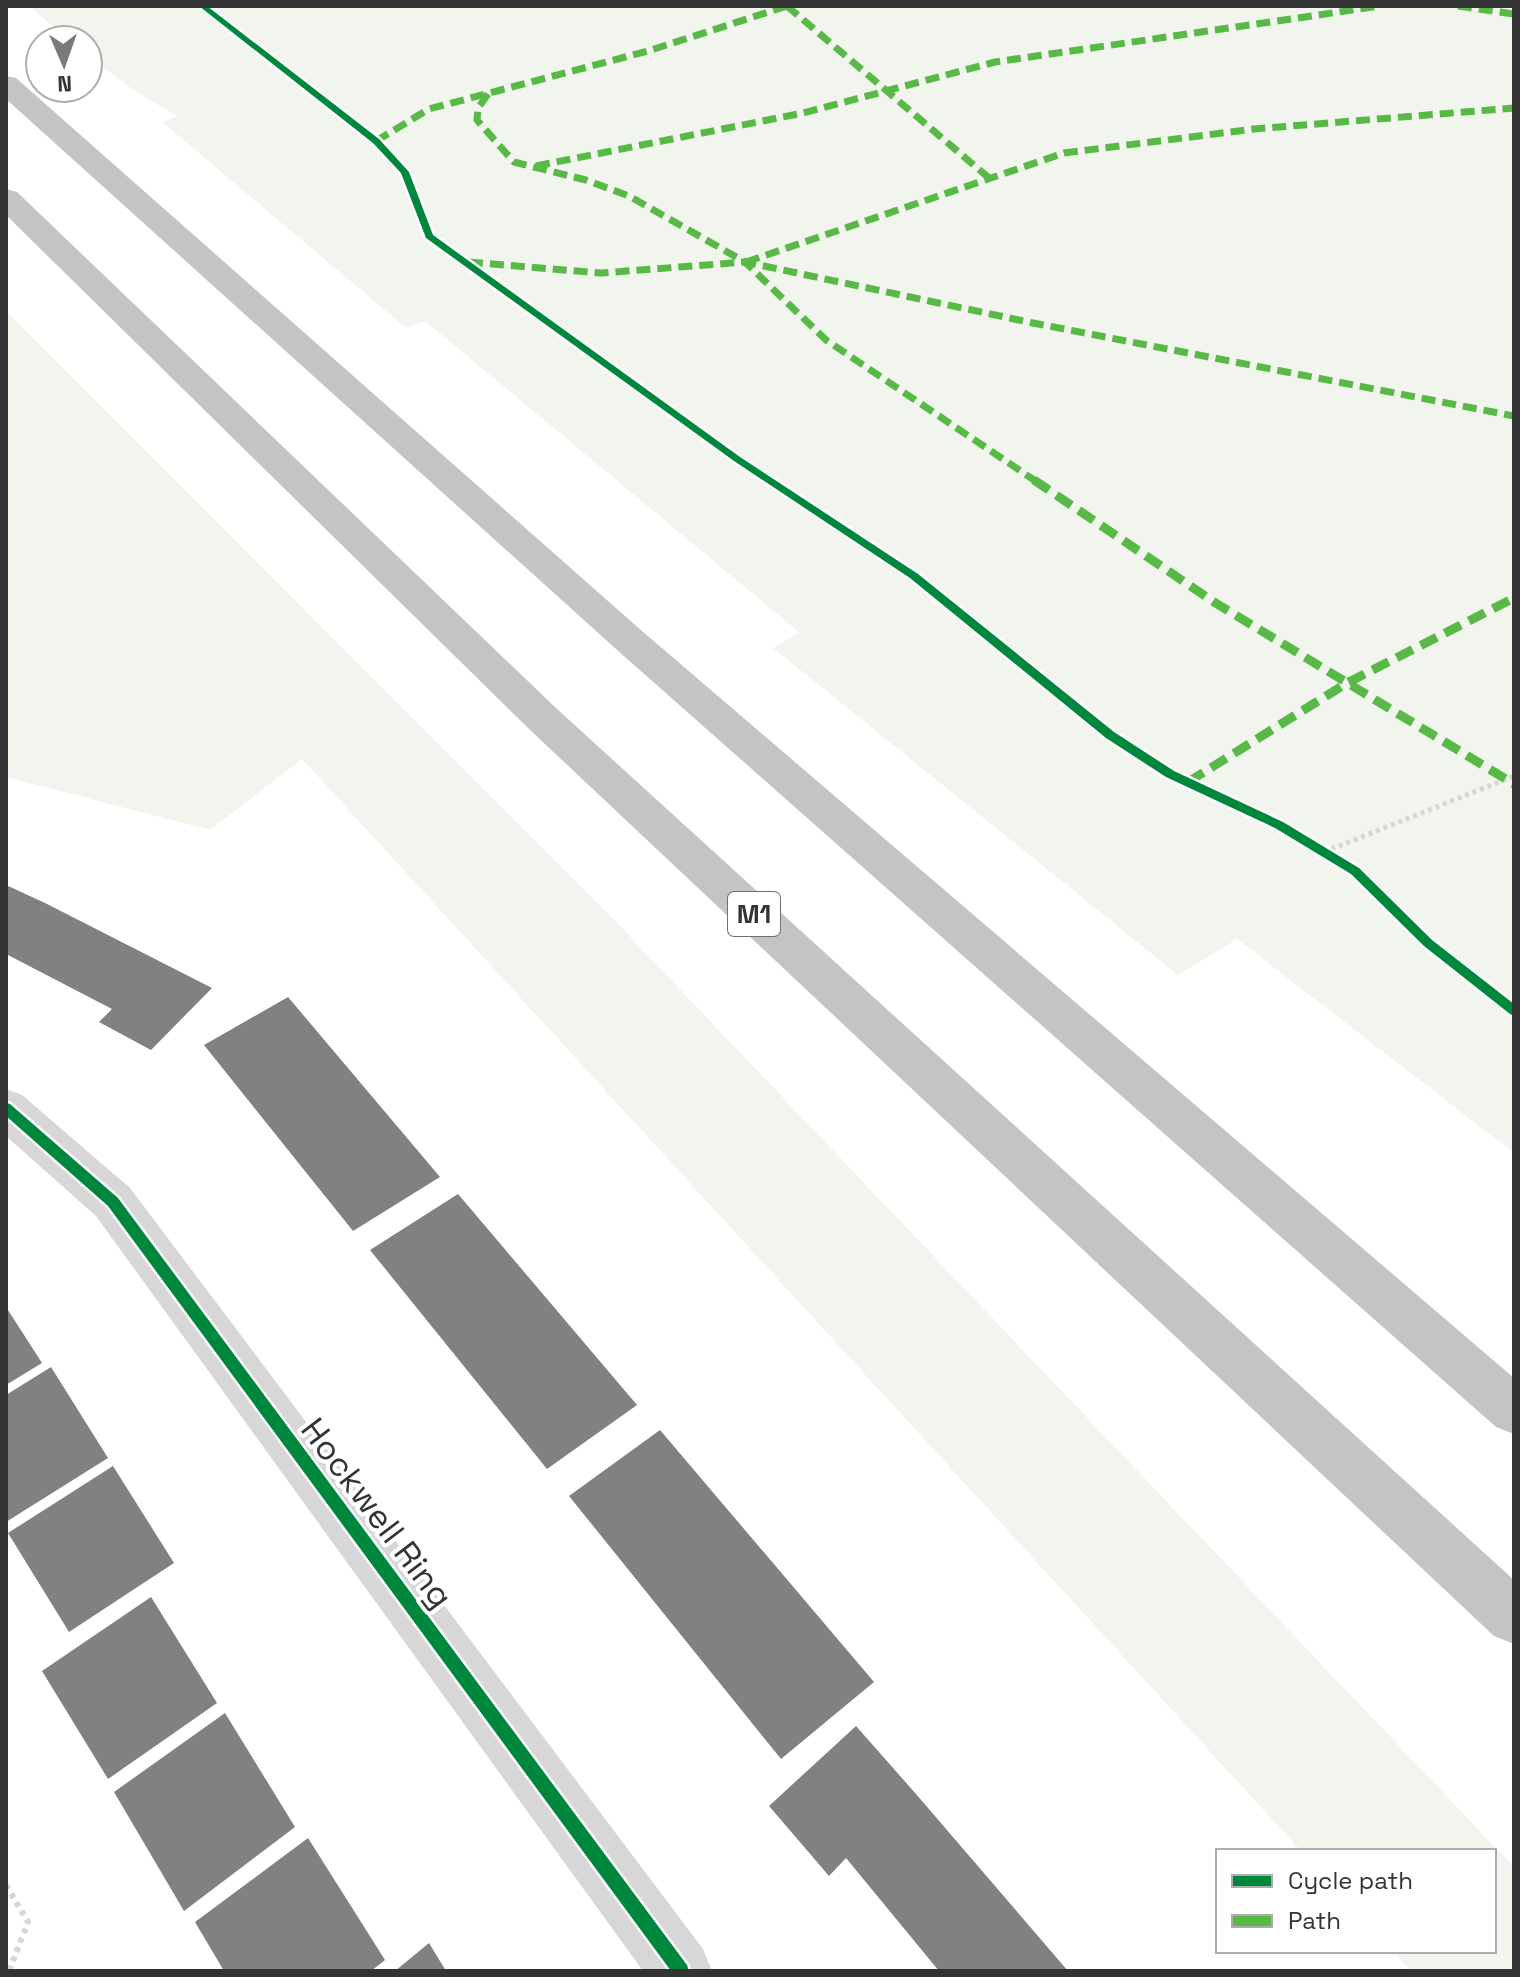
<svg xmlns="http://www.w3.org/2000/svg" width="1520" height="1977" viewBox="0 0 1520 1977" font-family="'Space Grotesk',sans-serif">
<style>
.green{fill:#f1f5ed}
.building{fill:#818181}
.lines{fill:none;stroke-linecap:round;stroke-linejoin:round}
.path-far1{stroke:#d6d6d6;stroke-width:5;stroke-dasharray:4 4;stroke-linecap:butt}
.path{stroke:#d6d6d6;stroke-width:6;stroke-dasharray:5 5;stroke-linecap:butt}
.minor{fill:#d7d7d7;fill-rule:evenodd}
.motorway{fill:#c4c4c4;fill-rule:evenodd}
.quiet-far1{stroke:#58b947;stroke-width:7;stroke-dasharray:14 7;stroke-linecap:butt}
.quiet{stroke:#58b947;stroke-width:9;stroke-dasharray:18 9;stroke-linecap:butt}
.cycleway-casing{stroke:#fff;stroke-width:5}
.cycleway{fill:#00873e;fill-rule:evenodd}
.labels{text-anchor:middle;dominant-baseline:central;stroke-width:8;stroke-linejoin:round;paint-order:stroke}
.shield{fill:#fff;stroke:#707070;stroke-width:2}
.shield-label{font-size:26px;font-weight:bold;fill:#333}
.near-street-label{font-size:34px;fill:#333;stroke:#fff}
</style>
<rect width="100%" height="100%" fill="#fff"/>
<g class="green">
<polygon points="29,6 1514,6 1514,1153 1237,939 1178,975 773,648 799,632 425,321 406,328 162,122 178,116 139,94 88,56 88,40 69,40"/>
<polygon points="6,311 618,924 1514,1867 1514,1971 1411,1971 1393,1951 1494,1951 1494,1851 1301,1851 302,759 210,830 6,777"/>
</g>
<g class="building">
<polygon points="6,885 45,903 212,988 151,1050 99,1022 112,1009 6,954"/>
<polygon points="288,997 440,1177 353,1231 204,1045"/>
<polygon points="458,1194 637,1405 547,1469 370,1250"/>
<polygon points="6,1307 42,1363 6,1385"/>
<polygon points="51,1367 108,1458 6,1522 6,1395"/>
<polygon points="660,1430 874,1682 781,1759 569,1496"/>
<polygon points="113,1466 174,1563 69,1632 8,1533"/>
<polygon points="151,1597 217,1703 108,1779 42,1671"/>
<polygon points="225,1713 295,1827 184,1911 114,1792"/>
<polygon points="856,1726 916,1794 1068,1971 939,1971 846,1858 829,1876 769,1806"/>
<polygon points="308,1838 385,1960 371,1971 224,1971 195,1922"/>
<polygon points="429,1943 446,1971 395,1971"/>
</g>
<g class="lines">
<polyline class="path-far1" points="1324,852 1514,776"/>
<polyline class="path" points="6,1885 28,1922 9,1971"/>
<polygon class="minor" points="6,1089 22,1095 130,1188 703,1949 712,1971 643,1971 96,1216 6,1136"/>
<g class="motorway">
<polygon points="6,76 16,78 642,631 1514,1378 1514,1434 1496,1427 616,649 6,99"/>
<polygon points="6,189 17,192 557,709 1514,1580 1514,1644 1494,1636 529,729 6,215"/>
</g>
<g class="quiet-far1">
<polyline points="787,6 989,178"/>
<polyline points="1458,6 1514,14"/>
<polyline points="488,94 478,108 477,120 514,162 586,180 629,196 745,262 1033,323 1514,416"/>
<polyline points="376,141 429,109 648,51 787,6"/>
<polyline points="536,166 803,113 995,62 1380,6"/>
<polyline points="469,262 601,273 745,262 826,340 1037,482"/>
<polyline points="746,262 1064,153 1254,129 1514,108"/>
</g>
<g class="quiet">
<polyline points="1034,480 1214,602 1514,784"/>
<polyline points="1188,782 1347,683 1514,598"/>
</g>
<g class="cycleway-casing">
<g id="cycleway">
<polygon points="199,6 207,6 379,139 409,172 433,235 740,457 918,574 1114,732 1174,771 1283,822 1359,868 1432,940 1514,1004 1514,1016 1510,1014 1424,946 1351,874 1275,828 1166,777 1106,738 910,578 734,461 426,238 401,173 373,143"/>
<polygon points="6,1103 10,1104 118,1198 687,1965 689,1971 671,1971 108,1206 6,1116"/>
</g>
</g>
<use href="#cycleway" class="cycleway"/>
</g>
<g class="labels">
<rect class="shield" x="728" y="892" width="52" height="44" rx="6"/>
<g class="shield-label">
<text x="754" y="914">M1</text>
</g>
<g class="near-street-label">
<text transform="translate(377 1513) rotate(53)">Hockwell Ring</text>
</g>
</g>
<rect width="1520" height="1977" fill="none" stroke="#333333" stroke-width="16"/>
<rect x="1216" y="1849" width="280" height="104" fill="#ffffff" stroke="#adadad" stroke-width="2"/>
<rect x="1232" y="1875" width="40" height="12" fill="#00873e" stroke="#adadad" stroke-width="2"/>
<text x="1288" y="1889" font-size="24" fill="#333333">Cycle path</text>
<rect x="1232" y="1915" width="40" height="12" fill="#58b947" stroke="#adadad" stroke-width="2"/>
<text x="1288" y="1929" font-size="24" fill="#333333">Path</text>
<g transform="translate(64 64) rotate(178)"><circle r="38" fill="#ffffff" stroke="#adadad" stroke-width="2"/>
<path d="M0-6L14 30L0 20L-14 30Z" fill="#7a7a7a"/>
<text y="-12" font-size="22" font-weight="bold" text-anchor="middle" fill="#333333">N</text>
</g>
</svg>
